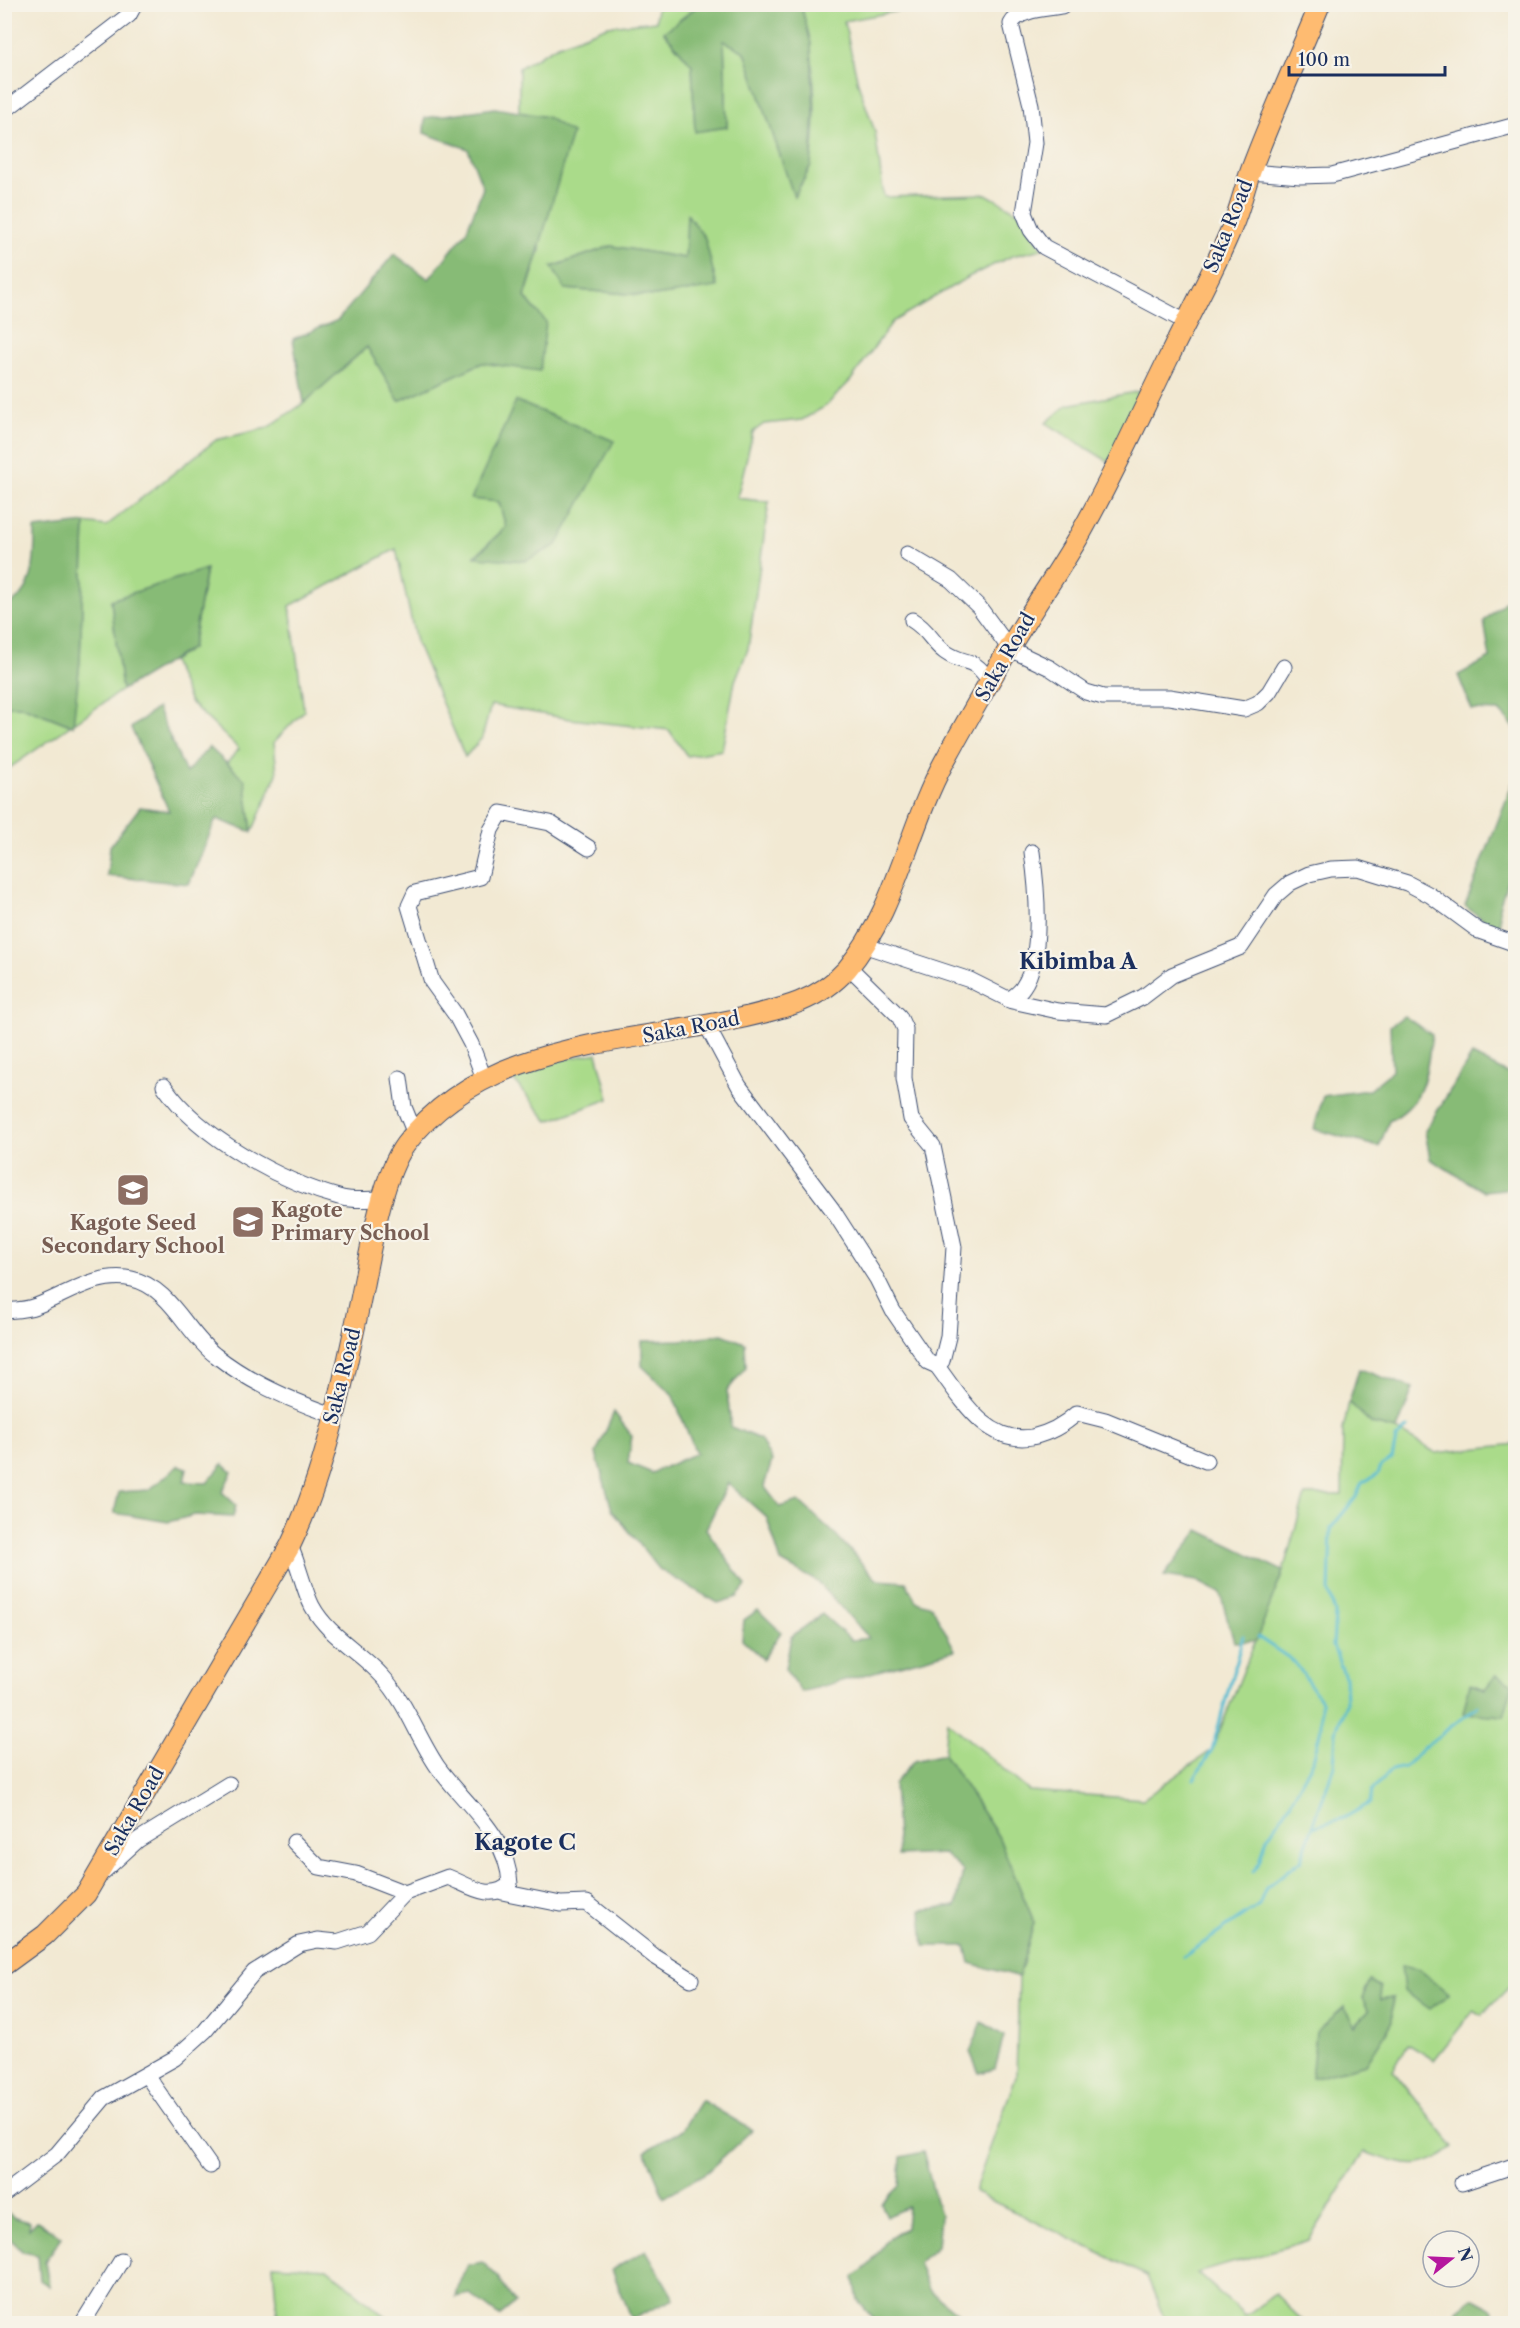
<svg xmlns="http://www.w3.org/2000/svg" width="1520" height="2328" viewBox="0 0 1520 2328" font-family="'Libre Caslon Text',serif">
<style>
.green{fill:#aadb8a;stroke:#628574;stroke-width:1.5;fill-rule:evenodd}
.forest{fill:#87bb76;stroke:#51756a;stroke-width:1.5}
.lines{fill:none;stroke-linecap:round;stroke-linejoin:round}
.stream{stroke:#53bbd1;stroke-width:3}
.minor-casing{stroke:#3b4b70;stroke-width:17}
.major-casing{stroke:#3b4b70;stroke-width:22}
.minor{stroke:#fff;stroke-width:15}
.major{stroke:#febb71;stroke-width:20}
.labels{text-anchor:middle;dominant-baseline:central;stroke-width:4.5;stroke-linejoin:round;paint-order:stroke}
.street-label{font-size:20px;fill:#1b2f5e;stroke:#f7f3e8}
.education-label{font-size:20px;font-weight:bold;fill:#785e54;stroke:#f7f3e8;text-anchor:start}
.quarter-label{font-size:22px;font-weight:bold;fill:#1b2f5e;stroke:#f7f3e8}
</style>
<rect width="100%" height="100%" fill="#f7f3e8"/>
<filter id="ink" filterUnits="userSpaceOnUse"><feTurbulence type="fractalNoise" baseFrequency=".0167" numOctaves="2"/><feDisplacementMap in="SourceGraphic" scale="12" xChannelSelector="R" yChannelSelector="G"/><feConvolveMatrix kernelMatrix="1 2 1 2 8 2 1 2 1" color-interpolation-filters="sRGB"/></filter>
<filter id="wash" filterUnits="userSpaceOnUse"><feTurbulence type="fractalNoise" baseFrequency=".008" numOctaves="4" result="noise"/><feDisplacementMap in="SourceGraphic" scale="24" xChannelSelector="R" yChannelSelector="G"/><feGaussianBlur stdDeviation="1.35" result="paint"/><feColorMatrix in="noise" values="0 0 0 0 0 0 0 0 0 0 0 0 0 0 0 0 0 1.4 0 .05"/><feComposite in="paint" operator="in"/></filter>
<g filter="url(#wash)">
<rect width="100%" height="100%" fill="#f2e9d3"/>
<g class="green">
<path d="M657,5H699L664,32L692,65L695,131L727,127L724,40L745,52L794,196C799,187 809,174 811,163C819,112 814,54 801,5H931L844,21L858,83L875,132L884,197L986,194L1020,213L1042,249L1012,256L970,276L892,322L851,380L826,406L802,420L764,424L753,432L737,498L769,502L748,649L735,681L722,750L687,756L669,730L570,719L491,705L482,738L465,757L416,642L396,549L290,606L304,711L274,742L277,774L252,832L245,780L227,763L239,749L190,702L172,661L192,648L206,569L111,600L122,690L5,771V706H22L72,726L80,661L85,523L106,526L216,440L267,428L304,403L367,347L400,400L482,363L546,322L525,297L540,250L547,117L519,112V68L556,46L608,26L656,21ZM688,215L717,286L655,296L565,289L552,267L611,246L685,258ZM499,502L525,561L475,556L506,527Z"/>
<polygon points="1146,390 1109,462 1046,423 1067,405"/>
<polygon points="597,1053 609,1099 548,1121 510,1076 538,1064"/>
<path d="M1349,1402L1372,1424L1397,1430L1436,1453L1515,1444V1981L1482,2015L1474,2010L1434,2060L1408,2044L1393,2071L1454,2147C1418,2175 1403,2164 1364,2152L1309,2240L1198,2273L1245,2316L1275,2294L1305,2323H1166L1147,2276L974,2192L1016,2076L1019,1977L1034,1922L998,1836L944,1754L947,1721L1029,1791L1143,1799L1212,1750L1283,1571L1305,1495H1342L1343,1430ZM1370,1981L1381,2001L1392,1998L1311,2078L1344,2007L1354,2026L1369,2011L1362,1998Z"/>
<polygon points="273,2265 327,2268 393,2323 278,2323"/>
</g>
<g class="forest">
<polygon points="699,5 801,5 811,43 814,114 811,165 794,197 745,52 724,41 727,127 695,132 692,65 664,32"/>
<polygon points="495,108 547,117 572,133 525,297 546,322 540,371 482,363 399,401 367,347 304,403 293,339 338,320 394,254 429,279 466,232 483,188 468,149 424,133 425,118"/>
<polygon points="687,214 705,238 717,287 655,296 565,289 552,267 611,246 685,258"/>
<polygon points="516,401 614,441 557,545 525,561 475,557 506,527 499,502 471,499"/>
<path d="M85,523L80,661L73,726L22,706H5V606C36,595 35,557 35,529Z"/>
<polygon points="206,569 192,648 122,690 111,600"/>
<polygon points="1513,594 1516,598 1515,728 1499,711 1472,710 1458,675 1490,658 1484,621"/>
<polygon points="157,708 186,773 209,747 245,780 252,832 216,819 189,884 107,876 110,846 140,807 169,811 131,728"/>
<polygon points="1515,777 1515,858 1499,907 1501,933 1465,906"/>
<path d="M1404,1016L1432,1035C1426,1072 1426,1103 1389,1121L1379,1147L1314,1129L1323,1096L1369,1090L1392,1071L1390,1026Z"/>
<polygon points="1472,1055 1509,1074 1515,1091 1515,1188 1483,1191 1430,1159 1425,1131"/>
<polygon points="722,1334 745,1343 746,1367 727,1391 731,1427 760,1439 772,1461 764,1486 780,1507 799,1501 836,1535 877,1580 906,1582 916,1601 932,1606 955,1650 801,1692 785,1669 791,1637 822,1614 851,1640 869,1638 818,1582 781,1562 767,1518 728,1483 706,1529 746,1586 737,1597 718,1603 660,1570 612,1510 596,1453 614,1412 632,1436 628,1463 652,1473 696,1453 672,1394 642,1366 642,1341 681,1340"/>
<polygon points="1359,1369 1413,1388 1397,1430 1372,1424 1349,1402"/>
<polygon points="223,1464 232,1472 222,1492 236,1505 233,1517 195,1515 168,1522 114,1513 119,1492 149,1490 179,1465 187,1468 184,1482 207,1483"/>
<polygon points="1199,1530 1283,1571 1256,1641 1234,1642 1220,1593 1197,1581 1164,1576"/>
<polygon points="758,1610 781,1632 763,1659 742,1640 744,1620"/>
<polygon points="1496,1675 1513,1684 1504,1716 1463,1713 1470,1684 1485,1689"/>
<polygon points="944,1754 998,1836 1034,1922 1019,1977 970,1963 966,1946 924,1946 921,1910 956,1906 963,1871 944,1854 898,1856 894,1784 914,1761"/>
<polygon points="1401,1966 1420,1970 1449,1994 1430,2009 1404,1991"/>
<polygon points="1370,1981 1380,1987 1381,2000 1392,1998 1392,2023 1366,2064 1311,2078 1316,2032 1344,2007 1355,2026 1369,2011 1362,1998"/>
<polygon points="982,2022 1004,2036 995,2069 979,2073 970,2052"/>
<polygon points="701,2100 752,2130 707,2172 664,2197 645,2151 682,2130"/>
<polygon points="923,2152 940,2216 937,2246 918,2263 928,2289 970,2323 877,2323 858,2301 854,2277 871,2263 887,2240 906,2228 908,2207 887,2216 881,2204 899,2186 901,2157"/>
<polygon points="4,2210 15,2218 30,2222 29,2229 37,2221 62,2237 45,2261 49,2286 40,2280 38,2255 23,2252 5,2233"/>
<polygon points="646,2250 674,2299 632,2319 612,2270"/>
<polygon points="482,2262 497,2276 515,2303 499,2316 470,2294 456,2297 460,2281 468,2265"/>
<polygon points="1472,2298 1494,2310 1491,2323 1452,2323 1457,2310"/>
</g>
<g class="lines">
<g class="stream">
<polyline points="1194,1779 1212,1750 1243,1636"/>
<polyline points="1313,1827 1344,1818 1370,1803 1372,1791 1391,1770 1405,1767 1423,1748 1478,1706"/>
<polyline points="1253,1872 1260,1862 1267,1838 1289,1805 1313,1761 1321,1728 1321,1701 1295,1662 1258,1637"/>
<polyline points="1183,1957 1259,1905 1266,1888 1301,1860 1334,1766 1336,1732 1346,1703 1345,1677 1333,1646 1335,1613 1329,1592 1331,1528 1356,1497 1362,1483 1378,1474 1381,1466 1392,1459 1396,1439 1407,1428"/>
</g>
</g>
</g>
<g filter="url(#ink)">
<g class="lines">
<g class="minor-casing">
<g id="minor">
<path d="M1062,6C1046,9 1019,9 1011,24L1031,105L1035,143L1024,213L1031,230L1044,247L1186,322"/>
<polyline points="4,111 129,15 135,4"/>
<polyline points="1250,172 1300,176 1332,175 1516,125"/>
<polyline points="907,554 951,580 979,607 1010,649 1050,668 1086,692 1103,697 1169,697 1244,709 1258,703 1269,692 1284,667"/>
<path d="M912,620C929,630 932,643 945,652C966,667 972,654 990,682"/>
<polyline points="863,945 970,980 1012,1001 1058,1011 1106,1015 1143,997 1172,975 1241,947 1276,895 1290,883 1309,874 1331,869 1358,868 1407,883 1430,895 1479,931 1516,944"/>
<path d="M1009,1000C1014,996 1020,992 1023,987C1044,957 1037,887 1032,852"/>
<polyline points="707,1026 739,1086 832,1209 877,1279 893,1311 928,1362 937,1366 942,1361 948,1337 954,1247 933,1146 911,1119 904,1078 905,1029 899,1016 849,967"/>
<polyline points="400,1078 404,1107 415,1134"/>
<polyline points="485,1081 471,1044 455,1014 432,982 409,906 415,893 480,877 491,830 501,813 550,823 589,848"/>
<path d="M164,1086C200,1138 281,1182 342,1198C354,1201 370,1199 383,1199"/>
<path d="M4,1311C15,1310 26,1310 36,1306C66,1295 98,1271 132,1279C170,1287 187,1334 215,1355C249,1382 292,1401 333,1415"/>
<path d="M937,1366C961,1398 987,1445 1032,1437C1050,1433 1064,1425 1077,1413L1105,1420L1206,1461"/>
<path d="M290,1546C299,1565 304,1591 312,1606C328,1636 361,1652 383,1677C406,1702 418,1738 437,1766C464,1804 508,1834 510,1884C490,1902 470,1886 448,1877L405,1893L356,1874L319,1867L294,1842"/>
<polyline points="103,1872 138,1840 229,1784"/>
<polyline points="502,1892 561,1904 587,1903 654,1956 691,1979"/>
<polyline points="147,2076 210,2166"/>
<polyline points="1462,2183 1516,2165"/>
<polyline points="4,2194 57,2154 104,2098 175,2058 205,2031 254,1972 299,1944 318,1940 337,1942 368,1932 405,1893"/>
<polyline points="82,2324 121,2261"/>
</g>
</g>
<g class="major-casing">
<path id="major" d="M4,1965L45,1935L86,1894L290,1546C324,1476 343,1384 359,1307C368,1265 380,1179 405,1145C483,1041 626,1044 741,1018C781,1009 819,1001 847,969C896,911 908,828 944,762C970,715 996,669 1024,624C1043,593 1064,563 1082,531C1113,476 1139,418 1167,361C1188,317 1213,273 1232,227C1240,209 1244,189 1251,170C1272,114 1297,60 1320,4"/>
</g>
<use href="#minor" class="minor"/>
<use href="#major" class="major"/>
</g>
</g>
<defs>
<g id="school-square" transform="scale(1.725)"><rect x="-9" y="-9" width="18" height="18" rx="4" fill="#8d6e63" stroke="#f7f3e8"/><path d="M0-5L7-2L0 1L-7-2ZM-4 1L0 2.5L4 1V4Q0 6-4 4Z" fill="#fff"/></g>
</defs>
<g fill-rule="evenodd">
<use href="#school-square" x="133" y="1190"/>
<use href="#school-square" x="248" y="1222"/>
</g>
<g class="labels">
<g class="street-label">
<text transform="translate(1228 226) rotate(-68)">Saka Road</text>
<text transform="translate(1005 657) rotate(-60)">Saka Road</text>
<text transform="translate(691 1027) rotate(-11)">Saka Road</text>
<text transform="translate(342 1376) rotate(-76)">Saka Road</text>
<text transform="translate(134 1811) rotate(-60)">Saka Road</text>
</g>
<g class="education-label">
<text x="271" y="1210">Kagote<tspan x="271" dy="23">Primary School</tspan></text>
<text x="133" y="1223" text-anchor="middle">Kagote Seed<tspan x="133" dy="23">Secondary School</tspan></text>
</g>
<g class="quarter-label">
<text x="1078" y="961">Kibimba A</text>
<text x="525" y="1842">Kagote C</text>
</g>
</g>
<rect width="1520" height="2328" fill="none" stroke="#f7f3e8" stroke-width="24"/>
<g transform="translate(1451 2259) rotate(72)"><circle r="28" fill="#f7f3e8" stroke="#9fa5b1" stroke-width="1.5"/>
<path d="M0-4.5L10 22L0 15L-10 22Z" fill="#b5179e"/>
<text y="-9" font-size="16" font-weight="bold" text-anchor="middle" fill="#1b2f5e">N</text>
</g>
<path d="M1289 66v9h156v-9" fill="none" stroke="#1b2f5e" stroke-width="3"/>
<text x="1298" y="66" font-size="18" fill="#1b2f5e" stroke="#f7f3e8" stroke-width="4.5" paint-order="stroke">100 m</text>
</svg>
